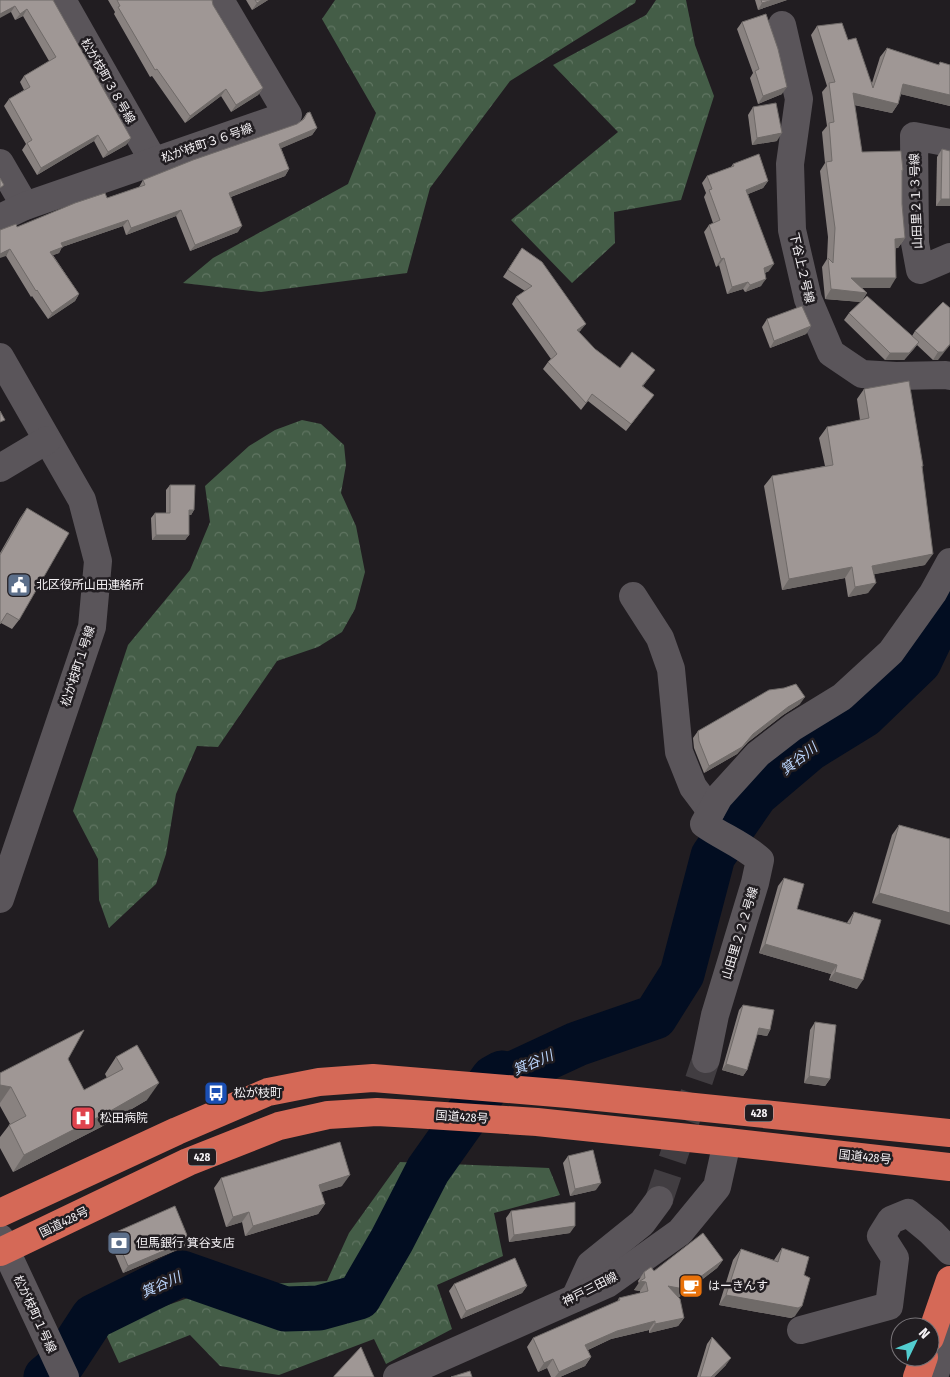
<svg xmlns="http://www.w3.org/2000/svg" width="950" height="1377" viewBox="0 0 950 1377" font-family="'Fira Sans Condensed','Noto Sans JP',sans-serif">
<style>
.forest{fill:url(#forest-crowns)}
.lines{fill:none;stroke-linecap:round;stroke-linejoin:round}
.river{stroke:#020d21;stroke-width:45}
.minor-tunnel{stroke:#413d41;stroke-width:28;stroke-dasharray:28 14;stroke-linecap:butt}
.minor{stroke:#5a555a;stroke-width:28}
.highway{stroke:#d56957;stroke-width:28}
.wall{fill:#898280}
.shaded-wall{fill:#6f6a68}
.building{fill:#9f9795;stroke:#6f6a68}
.labels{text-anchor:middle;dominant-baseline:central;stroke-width:5;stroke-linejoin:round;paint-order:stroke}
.shield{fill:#211d21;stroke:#b5b2b5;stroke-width:1}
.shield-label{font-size:11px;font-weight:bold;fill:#f5f2f5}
.street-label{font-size:12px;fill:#f5f2f5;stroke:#211d21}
.poi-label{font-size:12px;fill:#f5f2f5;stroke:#211d21;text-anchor:start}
.water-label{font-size:14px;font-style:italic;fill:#bcd6fd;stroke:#211d21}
</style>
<defs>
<pattern id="forest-crowns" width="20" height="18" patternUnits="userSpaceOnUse" patternTransform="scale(1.25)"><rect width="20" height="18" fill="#445d47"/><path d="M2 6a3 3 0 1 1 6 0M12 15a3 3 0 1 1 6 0" fill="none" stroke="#607562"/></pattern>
</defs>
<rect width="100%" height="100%" fill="#211d21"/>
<g class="forest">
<polygon points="335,0 636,0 635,3 510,81 430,188 407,273 261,292 183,283 213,258 348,184 376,113 322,19"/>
<polygon points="656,0 686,0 695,45 714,96 681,200 614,212 615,243 572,283 511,220 618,132 553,65 646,15"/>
<polygon points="302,420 321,424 344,445 346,465 341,493 356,526 365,572 355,609 342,632 318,647 277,661 218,747 197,746 176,794 166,854 156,884 109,928 99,900 98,859 73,811 128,645 190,570 210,522 205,486 249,446 275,430"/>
<polygon points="400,1162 549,1168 560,1195 494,1213 503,1256 437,1285 452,1329 386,1364 374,1339 279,1375 220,1366 190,1335 119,1363 103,1328 188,1298 205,1267 267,1284 327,1281 349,1233"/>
</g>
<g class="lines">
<polyline class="river" points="46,1377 63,1363 93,1317 182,1273 285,1309 319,1308 359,1297 392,1240 428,1170 493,1078 502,1073 510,1075 577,1044 655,1017 682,974 713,856 756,794 809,749 864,715 919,662 950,597"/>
<polyline class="minor-tunnel" points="659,1200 706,1059"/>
<g class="minor">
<polyline points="62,0 154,162"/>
<polyline points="782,25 799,99 790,164 792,230 808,299 831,353 862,374 896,376 946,375 950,376"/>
<polyline points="950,143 914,136 915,243 920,270 950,257"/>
<polyline points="0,163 25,206"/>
<polyline points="0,218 25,206 288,115 220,0"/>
<polyline points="0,357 82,500 98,561 92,627 0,899"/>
<polyline points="0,468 47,440"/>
<polyline points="633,596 660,638 671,669 679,752 693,787 711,811"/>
<path d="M706,1059L715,1015L755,883L760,860C744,845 722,837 704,824L719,797L758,754L793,727L842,697L891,652L933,593L950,562"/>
<polyline points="0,1238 65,1377"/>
<polyline points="575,1298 590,1265 642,1223 659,1200"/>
<polyline points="801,1330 889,1306 895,1258 881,1236 891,1220 908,1213 931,1232 950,1251"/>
<polyline points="397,1377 607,1284 680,1232 717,1187 727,1142"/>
<polyline points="934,1377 950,1329"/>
</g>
<g class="highway">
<polyline points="0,1213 177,1131 268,1092 319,1082 373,1078 568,1094 950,1133"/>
<polyline points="0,1252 188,1162 279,1126 328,1115 377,1112 413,1114 537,1122 727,1142 950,1167"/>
<polyline points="930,1338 950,1280"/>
<polyline points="917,1377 924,1357"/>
</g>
</g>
<g class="wall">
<polygon points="0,0 53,0 131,138 126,145 103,158 94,141 37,175 22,150 26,144 4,106 9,99 24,90 20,82 24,76 49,61 23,16 15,20 11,12"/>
<polygon points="108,0 212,0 213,5 263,88 258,95 231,112 221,96 185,123 152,76 150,77 114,14 115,12"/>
<polygon points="246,0 268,0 252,10"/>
<polygon points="755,0 787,0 758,10"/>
<polygon points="742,22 782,94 758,104 750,78 753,73 737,29"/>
<polygon points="817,26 848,40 872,83 880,57 887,48 938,65 940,62 950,65 950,106 901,94 898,104 892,113 854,105 862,152 903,170 902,172 902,204 905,238 898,248 896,248 890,288 862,288 867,293 861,302 825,299 822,267 827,259 828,237 820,171 825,163 822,132 827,126 822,92 827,86 811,35"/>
<polygon points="753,107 777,141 752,145 748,115"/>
<polygon points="307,113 317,128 312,135 281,148 289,169 285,176 231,197 238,232 190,251 176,216 126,235 123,226 62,247 59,253 53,255 79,294 75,301 48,319 32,296 31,297 6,256 17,227 107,198 139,187 143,180 297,124 302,120"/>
<polygon points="942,149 950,151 950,206 936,206 937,157"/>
<polygon points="733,164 768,181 763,188 748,194 769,271 765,273 761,286 745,292 743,289 727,294 719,265 716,267 704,232 709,225 713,223 704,197 706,193 702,183 707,176 731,167"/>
<polygon points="522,248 581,330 579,332 595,349 620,368 655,370 643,386 654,395 626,431 588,401 581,410 543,369 548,362 551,359 512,304 516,297 525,291 503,277"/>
<polygon points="943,302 938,360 933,360 917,345 904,360 885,360 844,320 849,313 912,336 915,331"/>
<polygon points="767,319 811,326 806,334 770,348 762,327"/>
<polygon points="864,389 923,466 922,467 925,565 874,574 868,593 848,597 845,578 782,590 764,486 772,476 825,466 819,438 827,427 860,420 857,399"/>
<polygon points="170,485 194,510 191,515 189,515 189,535 185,540 152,540 151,518 155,513 166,513 166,490"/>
<polygon points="27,508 19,620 12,629 1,623 0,624 0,553 20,518"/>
<polygon points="800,704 783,715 748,742 737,754 704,773 694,748 693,738 698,731"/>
<polygon points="899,825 950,839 872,903 892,835"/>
<polygon points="784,878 797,909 847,923 848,921 854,912 857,989 829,980 831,974 759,953 778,886"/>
<polygon points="743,1005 770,1030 767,1036 757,1034 747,1070 743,1076 722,1070 739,1010"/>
<polygon points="815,1022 830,1079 825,1086 804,1083 810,1030"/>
<polygon points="116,1057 147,1100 101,1127 13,1172 0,1148 0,1137 10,1124 0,1106 0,1073 68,1059 84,1090 107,1078 105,1074"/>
<polygon points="568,1156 596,1190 570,1196 563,1163"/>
<polygon points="221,1178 342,1186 321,1192 325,1204 318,1214 245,1236 242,1222 226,1227 214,1188"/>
<polygon points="511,1211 570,1233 509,1242 506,1218"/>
<polygon points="114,1233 184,1247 123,1273 109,1240"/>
<polygon points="782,1248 804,1275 795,1316 791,1318 719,1305 733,1260 741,1249 774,1260"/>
<polygon points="723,1260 717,1268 678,1298 684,1318 678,1326 649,1333 649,1330 611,1339 588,1350 591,1357 585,1366 560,1377 551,1377 547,1368 538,1372 527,1347 533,1338 617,1302 619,1298 640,1293 640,1291 634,1290 639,1284 638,1281 644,1272"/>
<polygon points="454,1284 527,1286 522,1293 461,1319 449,1291"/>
<polygon points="712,1337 726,1365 714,1377 697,1377 707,1344"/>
</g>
<g class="shaded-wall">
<polygon points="262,0 268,0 252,10 257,3"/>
<polygon points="773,0 787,0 758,10 762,3"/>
<polygon points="15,6 11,12 0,18 0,14"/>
<polygon points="27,9 23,16 15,20 20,14"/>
<polygon points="903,84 950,95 950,106 896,93"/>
<polygon points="787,87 782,94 758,104 763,96"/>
<polygon points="263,88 258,95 231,112 236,105"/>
<polygon points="226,89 221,96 185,123 190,116"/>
<polygon points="853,93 898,104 892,113 846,103"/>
<polygon points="317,128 312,135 275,151 279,144"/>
<polygon points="782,133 777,141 752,145 757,138"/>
<polygon points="98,135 94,141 37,175 41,168"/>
<polygon points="131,138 126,145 103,158 108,152"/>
<polygon points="289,169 285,176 225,199 229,193"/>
<polygon points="768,181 763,188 741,197 746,190"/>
<polygon points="941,199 950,199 950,206 936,206"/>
<polygon points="181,210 176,216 126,235 131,228"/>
<polygon points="128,220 123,226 62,247 59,253 46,258 50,252 61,243"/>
<polygon points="242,226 238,232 190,251 195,245"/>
<polygon points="905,238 898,248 889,249 895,239"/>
<polygon points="10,249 6,256 0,258 0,254"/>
<polygon points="724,258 719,265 716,267 721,259"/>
<polygon points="774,264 769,271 759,275 764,268"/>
<polygon points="851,278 896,278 890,288 845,288"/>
<polygon points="766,279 761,286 745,292 750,285"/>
<polygon points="748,282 743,289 727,294 732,287"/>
<polygon points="831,289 867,293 861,302 825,299"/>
<polygon points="79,294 75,301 48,319 52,313"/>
<polygon points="586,324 581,330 573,336 577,330"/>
<polygon points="811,326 806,334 770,348 774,341"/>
<polygon points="919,342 914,349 904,360 885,360 890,353"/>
<polygon points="950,344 950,345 938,360 933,360 938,352"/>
<polygon points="189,510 194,510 191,515 185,515"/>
<polygon points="156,535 189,535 185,540 152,540"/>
<polygon points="933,554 925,565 865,576 872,566"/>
<polygon points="852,567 845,578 782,590 789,579"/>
<polygon points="876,583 868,593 848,597 855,587"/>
<polygon points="805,697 800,704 783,715 748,742 737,754 704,773 709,766 753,734 788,707"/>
<polygon points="879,893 950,913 950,925 872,903"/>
<polygon points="765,944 837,965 831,974 759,953"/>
<polygon points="835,972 863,980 857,989 829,980"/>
<polygon points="759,1028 770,1030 767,1036 755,1034"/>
<polygon points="726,1064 747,1070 743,1076 722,1070"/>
<polygon points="809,1076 830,1079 825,1086 804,1083"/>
<polygon points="159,1083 147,1100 101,1127 13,1172 24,1155"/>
<polygon points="0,1085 11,1087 0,1103"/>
<polygon points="350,1175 342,1186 312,1195 319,1185"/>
<polygon points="601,1183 596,1190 570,1196 575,1189"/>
<polygon points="325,1204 318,1214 245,1236 253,1226"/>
<polygon points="249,1212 242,1222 226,1227 233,1217"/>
<polygon points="575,1226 570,1233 509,1242 514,1235"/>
<polygon points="189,1240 184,1247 123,1273 128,1266"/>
<polygon points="723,1260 717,1268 678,1298 668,1286"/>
<polygon points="640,1281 646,1282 640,1291 634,1290"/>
<polygon points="527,1286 522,1293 461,1319 466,1311"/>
<polygon points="726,1295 802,1306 795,1316 791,1318 719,1305"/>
<polygon points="684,1318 678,1326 649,1333 655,1324"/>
<polygon points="655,1321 649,1330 611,1339 579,1354 585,1345 617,1331"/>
<polygon points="591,1357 585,1366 560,1377 555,1377 559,1372"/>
<polygon points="731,1358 726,1365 714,1377 711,1377"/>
<polygon points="553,1359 547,1368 538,1372 544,1363"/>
</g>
<g class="building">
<polygon points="0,0 53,0 131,138 108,152 98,135 41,168 27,143 32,140 9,99 30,87 24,76 56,57 27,9 20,14 15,6 0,14"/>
<polygon points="117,0 212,0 213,5 263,88 236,105 226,89 190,116 157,69 155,70 118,7 120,6"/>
<polygon points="255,0 262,0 257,3"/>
<polygon points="761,0 773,0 762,3"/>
<polygon points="766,14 778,49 787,87 763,96 755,71 759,69 742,22"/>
<polygon points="842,23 848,40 856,38 873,88 887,48 939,65 940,62 950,65 950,95 903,84 898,104 853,93 862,152 901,151 903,170 902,170 902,204 905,238 895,239 896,278 851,278 867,293 831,289 828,258 833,263 835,228 826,162 832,161 829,123 834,122 829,83 835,82 817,26"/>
<polygon points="776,103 782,133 757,138 753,107"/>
<polygon points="310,112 317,128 279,144 289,169 229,193 242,226 195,245 181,210 131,228 128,220 61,243 63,247 50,252 79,294 52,313 37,290 36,291 10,249 0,254 0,230 16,224 17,227 75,203 105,193 107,198 145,185 143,180 193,160 297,124 304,119 307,113"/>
<polygon points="942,149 950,151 950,199 941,199"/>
<polygon points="759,154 768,181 746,190 774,264 764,268 766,279 750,285 748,282 732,287 724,258 721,259 709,225 720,220 709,190 712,189 707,176 734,166 733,164"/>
<polygon points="0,178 4,185 0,188"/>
<polygon points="522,248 542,262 586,324 577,330 595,349 620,368 632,352 655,370 642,386 654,395 631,424 592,394 586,403 548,362 557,354 516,297 532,286 508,270"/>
<polygon points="867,296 919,342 909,353 890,353 849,313"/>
<polygon points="943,302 950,308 950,344 943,352 938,352 915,331"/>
<polygon points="802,306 811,326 774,341 767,319"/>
<polygon points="909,381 923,466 922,466 933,554 872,566 876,583 855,587 852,567 789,579 772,476 833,465 827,427 869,418 864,389"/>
<polygon points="0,411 5,420 0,422"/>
<polygon points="170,485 195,485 194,510 189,510 189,535 156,535 155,513 170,513"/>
<polygon points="27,508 69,533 19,620 7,613 0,624 0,555"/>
<polygon points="796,684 805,697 788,707 753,734 742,747 709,766 699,741 698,731 769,690 784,688"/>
<polygon points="899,825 950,839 950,913 879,893"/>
<polygon points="784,878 804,884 797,909 850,924 854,912 881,920 863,980 835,972 837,965 765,944"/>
<polygon points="743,1005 774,1010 770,1030 759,1028 747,1070 726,1064"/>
<polygon points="815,1022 836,1025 830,1079 809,1076"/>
<polygon points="84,1030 68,1059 84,1090 123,1069 116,1057 137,1045 159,1083 112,1110 24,1155 9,1125 26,1116 11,1087 0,1085 0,1073"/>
<polygon points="340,1142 350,1175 319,1185 325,1204 253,1226 249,1212 233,1217 221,1178"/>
<polygon points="593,1150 601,1183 575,1189 568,1156"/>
<polygon points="575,1202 575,1226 514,1235 511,1211"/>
<polygon points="175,1206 189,1240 128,1266 114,1233"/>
<polygon points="703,1233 723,1260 684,1289 668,1286 680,1299 684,1318 655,1324 655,1321 617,1331 585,1345 591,1357 559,1372 553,1359 544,1363 533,1338 620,1300 619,1298 648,1291 646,1282 640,1281 645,1278 644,1272 651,1267 654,1271"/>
<polygon points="782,1248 809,1257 804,1275 810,1278 802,1306 798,1308 726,1295 741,1249 778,1262"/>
<polygon points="515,1258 527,1286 466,1311 454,1284"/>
<polygon points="712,1337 731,1358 711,1377 700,1377"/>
<polygon points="361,1347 374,1377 334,1377 334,1376"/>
<polygon points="470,1371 472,1377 451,1377"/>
</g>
<defs>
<g id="civic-square" transform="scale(1.25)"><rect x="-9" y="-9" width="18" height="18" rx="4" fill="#5c6f8a" stroke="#211d21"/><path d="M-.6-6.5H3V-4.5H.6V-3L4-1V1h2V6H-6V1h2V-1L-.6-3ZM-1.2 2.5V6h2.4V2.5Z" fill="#fff"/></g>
<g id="bus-square" transform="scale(1.25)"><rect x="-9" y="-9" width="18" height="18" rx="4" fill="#1a4fb4" stroke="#211d21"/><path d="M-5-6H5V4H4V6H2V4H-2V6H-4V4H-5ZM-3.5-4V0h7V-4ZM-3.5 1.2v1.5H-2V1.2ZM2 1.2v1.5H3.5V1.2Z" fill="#fff"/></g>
<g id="hospital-square" transform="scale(1.25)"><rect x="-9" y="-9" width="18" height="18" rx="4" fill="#e0444e" stroke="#211d21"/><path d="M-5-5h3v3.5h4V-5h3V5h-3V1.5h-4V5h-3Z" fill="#fff"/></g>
<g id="bank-square" transform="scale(1.25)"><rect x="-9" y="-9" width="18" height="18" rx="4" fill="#5c6f8a" stroke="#211d21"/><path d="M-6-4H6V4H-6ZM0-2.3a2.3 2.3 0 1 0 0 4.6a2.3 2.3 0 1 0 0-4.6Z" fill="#fff"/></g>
<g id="cafe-square" transform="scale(1.25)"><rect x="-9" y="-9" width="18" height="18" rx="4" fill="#e8710a" stroke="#211d21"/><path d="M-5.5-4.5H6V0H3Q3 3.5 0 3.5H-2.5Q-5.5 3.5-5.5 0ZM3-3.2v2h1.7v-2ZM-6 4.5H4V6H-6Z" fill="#fff"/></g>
</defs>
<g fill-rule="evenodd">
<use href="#civic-square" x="19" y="585"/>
<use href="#bus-square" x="216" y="1093"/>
<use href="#hospital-square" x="83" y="1118"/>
<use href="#bank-square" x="119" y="1243"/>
<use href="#cafe-square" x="691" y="1286"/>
</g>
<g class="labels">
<g class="shield">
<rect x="745" y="1104.5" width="28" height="17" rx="4"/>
<rect x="188" y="1148.5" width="28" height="17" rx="4"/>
</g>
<g class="shield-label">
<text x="759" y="1113">428</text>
<text x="202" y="1157">428</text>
</g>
<g class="street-label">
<text transform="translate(108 81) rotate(60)">松が枝町３８号線</text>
<text transform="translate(207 143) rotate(-19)">松が枝町３６号線</text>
<text transform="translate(916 201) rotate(-92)">山田里２１３号線</text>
<text transform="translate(802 268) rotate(77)">下谷上２号線</text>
<text transform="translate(78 666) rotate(-72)">松が枝町１号線</text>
<text transform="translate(740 933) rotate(-73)">山田里２２２号線</text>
<text transform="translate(462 1117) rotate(4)">国道428号</text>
<text transform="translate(865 1157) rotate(6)">国道428号</text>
<text transform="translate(64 1222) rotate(-26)">国道428号</text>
<text transform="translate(590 1289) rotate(-27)">神戸三田線</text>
<text transform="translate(35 1314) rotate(65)">松が枝町１号線</text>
</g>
<g class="poi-label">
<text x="36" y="585">北区役所山田連絡所</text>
<text x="234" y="1093">松が枝町</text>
<text x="100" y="1118">松田病院</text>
<text x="136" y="1243">但馬銀行 箕谷支店</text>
<text x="708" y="1286">はーきんす</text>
</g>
<g class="water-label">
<text transform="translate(799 759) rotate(-38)">箕谷川</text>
<text transform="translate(533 1063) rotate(-23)">箕谷川</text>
<text transform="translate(161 1285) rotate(-24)">箕谷川</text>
</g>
</g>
<g transform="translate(915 1342) rotate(47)"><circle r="24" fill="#211d21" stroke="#767276"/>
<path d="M0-4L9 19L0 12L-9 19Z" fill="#52cdcf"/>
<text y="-8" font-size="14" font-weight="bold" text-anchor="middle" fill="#f5f2f5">N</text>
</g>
</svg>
